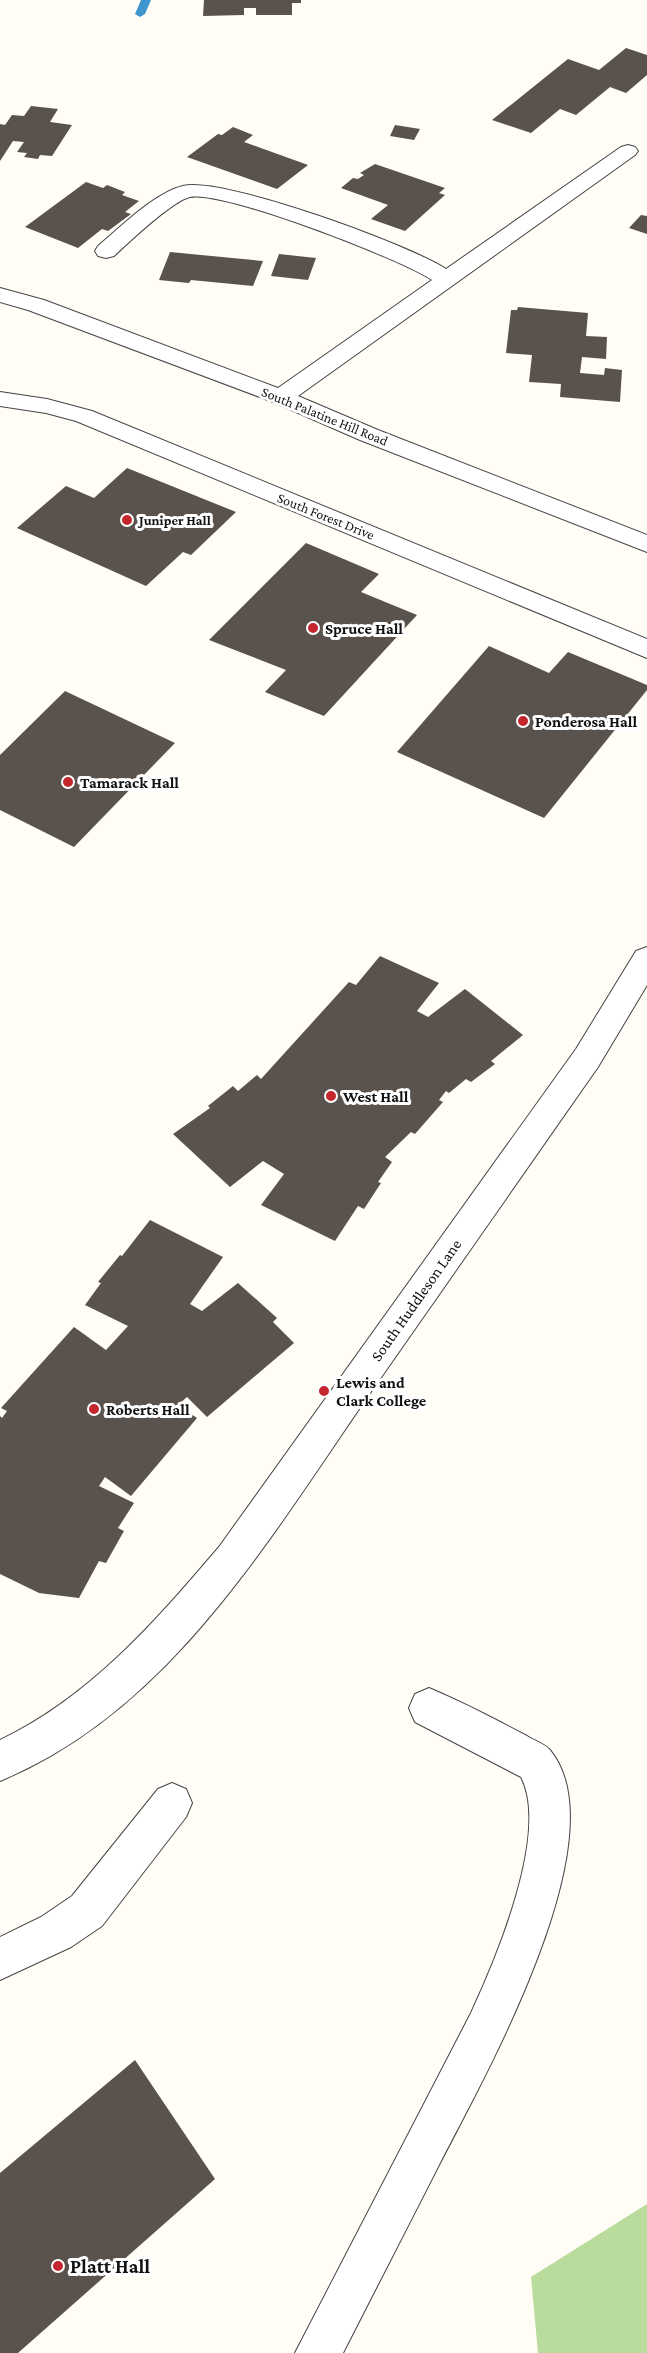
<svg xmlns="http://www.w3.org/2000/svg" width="647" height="2353" viewBox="0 0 647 2353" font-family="'Crimson Pro',serif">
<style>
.forest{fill:#b9dc9c}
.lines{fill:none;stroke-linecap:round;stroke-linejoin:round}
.stream{fill:#3f96cf;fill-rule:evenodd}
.building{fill:#5a524d}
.minor-casing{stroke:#444;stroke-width:2}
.minor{fill:#fff;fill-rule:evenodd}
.poi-dot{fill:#c4262e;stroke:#fff;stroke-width:2}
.labels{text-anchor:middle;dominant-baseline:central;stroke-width:6;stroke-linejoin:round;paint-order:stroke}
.far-street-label{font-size:14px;fill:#111;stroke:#fff}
.far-poi-label{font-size:14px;font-weight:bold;fill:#111;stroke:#fff;text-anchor:start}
.poi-label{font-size:16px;font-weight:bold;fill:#111;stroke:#fff;text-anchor:start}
.street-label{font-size:16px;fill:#111;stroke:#fff}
.near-poi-label{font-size:20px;font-weight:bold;fill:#111;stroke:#fff;text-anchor:start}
</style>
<rect width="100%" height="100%" fill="#fffdf5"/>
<polygon class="forest" points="647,2204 647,2353 538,2353 531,2277"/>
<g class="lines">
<polygon class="stream" points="141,0 151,0 145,14 140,17 135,14"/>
</g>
<g class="building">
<polygon points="204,0 301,0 301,3 292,3 292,15 256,15 256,8 244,8 244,15 203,16"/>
<polygon points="626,48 647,55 647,75 626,93 610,87 576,115 560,109 531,133 492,120 568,59 599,70"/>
<polygon points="31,106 58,109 50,122 72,125 52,156 40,155 38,159 24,157 27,153 17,152 24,142 13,141 0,161 0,124 5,125 12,115 24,116"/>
<polygon points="395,125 420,129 414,140 390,136"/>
<polygon points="233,127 253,135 244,142 308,165 277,189 187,157 218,134 222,135"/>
<polygon points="375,164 445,188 439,193 445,195 405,231 371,219 388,205 341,188 353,178 358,179 364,175 360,173"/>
<polygon points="86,182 103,188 107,185 125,192 122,195 139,201 125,212 131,214 108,231 102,229 78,248 25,227"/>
<polygon points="641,215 647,216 647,234 629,228"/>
<polygon points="170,252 263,261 253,286 191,280 189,283 159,280"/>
<polygon points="279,254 316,258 308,280 271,276"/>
<polygon points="518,307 588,313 586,336 607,337 606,359 582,357 580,373 604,375 605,368 622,370 620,402 560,397 561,384 529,382 532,355 506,353 511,310 517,310"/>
<polygon points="127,468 236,512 191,555 183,552 146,586 17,528 66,486 94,498"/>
<polygon points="306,543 379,574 361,592 417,615 324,716 265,692 286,670 209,640"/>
<polygon points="489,646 549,673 568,652 647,685 647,690 544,818 397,752"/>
<polygon points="65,691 175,743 74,847 0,810 0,755"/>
<polygon points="380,956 439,983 417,1011 428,1017 465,989 523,1035 491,1061 495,1064 471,1082 466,1079 449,1093 446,1091 439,1100 443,1102 415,1134 411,1132 385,1157 392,1162 378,1182 381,1183 364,1209 358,1206 335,1241 261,1205 284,1174 263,1161 230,1187 173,1134 210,1108 208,1106 233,1086 238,1091 257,1075 261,1079 349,982 356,985"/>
<polygon points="150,1220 223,1257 190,1304 202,1311 238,1283 277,1318 273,1322 294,1343 207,1417 187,1397 178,1405 197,1418 131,1496 105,1477 99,1486 134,1503 118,1528 124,1531 106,1563 99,1561 79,1598 39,1593 0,1574 0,1416 2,1418 7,1411 1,1408 74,1327 106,1350 128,1326 85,1305 101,1283 98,1282 120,1255 122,1256"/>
<polygon points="135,2060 215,2179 18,2353 0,2353 0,2173"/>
</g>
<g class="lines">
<g class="minor-casing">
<g id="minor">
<path d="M628,145L635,147L638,151L635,155L298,396L378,430L647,535V552L360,440L273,402L28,310L0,302V288L44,300L278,388L432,280C401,259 223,190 190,197C172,201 129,242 114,256L106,258L98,256L95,251L98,246C121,227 154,193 183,186C222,176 410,245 446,269L621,147Z"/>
<polygon points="0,392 47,399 92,411 647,639 647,658 76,421 46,413 0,406"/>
<path d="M647,947V985L598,1067C523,1174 448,1282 373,1389C271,1535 172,1710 0,1781V1740C90,1697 155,1622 219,1547L576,1049L636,951Z"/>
<path d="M429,1688C462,1702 495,1719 527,1736C533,1740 545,1744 550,1750C621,1836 483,2079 440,2163C408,2226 375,2290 343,2353H295L471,2013C496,1959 550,1832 521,1777L415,1722L409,1708L415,1694Z"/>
<polygon points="172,1783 186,1789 192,1803 186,1817 102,1926 71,1947 0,1980 0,1937 41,1917 72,1896 158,1789"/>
</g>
</g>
<use href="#minor" class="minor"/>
</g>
<g class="poi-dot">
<circle cx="127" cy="520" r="6"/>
<circle cx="313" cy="628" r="6"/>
<circle cx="523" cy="721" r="6"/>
<circle cx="68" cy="782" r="6"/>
<circle cx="331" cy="1096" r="6"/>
<circle cx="324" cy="1391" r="6"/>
<circle cx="94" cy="1409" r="6"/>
<circle cx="58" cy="2266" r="6"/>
</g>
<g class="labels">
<g class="far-street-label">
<text transform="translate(325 416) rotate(22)">South Palatine Hill Road</text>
<text transform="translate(326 516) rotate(22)">South Forest Drive</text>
</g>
<g class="far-poi-label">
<text x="139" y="520">Juniper Hall</text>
</g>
<g class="poi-label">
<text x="325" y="628">Spruce Hall</text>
<text x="535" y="721">Ponderosa Hall</text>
<text x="80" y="782">Tamarack Hall</text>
<text x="343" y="1096">West Hall</text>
<text x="336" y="1382">Lewis and<tspan x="336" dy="18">Clark College</tspan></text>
<text x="106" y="1409">Roberts Hall</text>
</g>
<g class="street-label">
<text transform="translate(416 1300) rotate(-55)">South Huddleson Lane</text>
</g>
<g class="near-poi-label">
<text x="70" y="2266">Platt Hall</text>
</g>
</g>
</svg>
